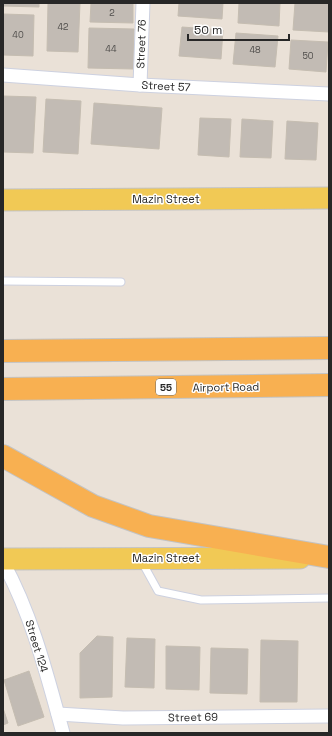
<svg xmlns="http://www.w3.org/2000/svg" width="332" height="736" viewBox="0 0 332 736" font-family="'Space Grotesk',sans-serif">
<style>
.building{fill:#c2bbb4;stroke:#c5bdb1}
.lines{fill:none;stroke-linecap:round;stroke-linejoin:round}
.service-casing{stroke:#cdd1e0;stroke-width:9}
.minor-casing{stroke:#cdd1e0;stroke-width:15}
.primary-casing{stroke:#c3c3c3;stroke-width:23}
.trunk-casing{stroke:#c3c3c3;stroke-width:24}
.service{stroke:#fff;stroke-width:7}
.minor{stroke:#fff;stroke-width:13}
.primary{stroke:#f1c955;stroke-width:21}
.trunk{stroke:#f8b051;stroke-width:22}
.labels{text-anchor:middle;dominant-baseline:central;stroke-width:3;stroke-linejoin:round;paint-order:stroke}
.number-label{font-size:9px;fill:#4e4c4a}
.shield{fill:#fff;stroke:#686868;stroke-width:1}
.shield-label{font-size:10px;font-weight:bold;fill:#272727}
.street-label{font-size:11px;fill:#272727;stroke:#fff}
</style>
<rect width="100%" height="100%" fill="#eae1d7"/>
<g class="building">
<polygon points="3,3 39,3 39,7 3,6"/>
<polygon points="48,3 80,3 78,52 47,51"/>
<polygon points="91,3 133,3 133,23 90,22"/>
<polygon points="179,3 223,3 222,19 178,16"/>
<polygon points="239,3 280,3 279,26 238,23"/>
<polygon points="295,3 329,3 329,32 293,30"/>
<polygon points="3,14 34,15 33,56 3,55"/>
<polygon points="182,27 223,30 221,59 179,56"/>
<polygon points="89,28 134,29 133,69 88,68"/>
<polygon points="236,33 278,36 275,67 233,64"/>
<polygon points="291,40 328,42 326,72 289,69"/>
<polygon points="3,96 36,97 33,153 3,152"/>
<polygon points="46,99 81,101 78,154 43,152"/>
<polygon points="94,103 162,108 159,149 91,144"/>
<polygon points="200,118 231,119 229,157 198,155"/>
<polygon points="242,119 273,121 271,158 240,157"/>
<polygon points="287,121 318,123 316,160 285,159"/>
<polygon points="97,636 113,637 112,697 80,698 80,653"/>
<polygon points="127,638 155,639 154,688 125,687"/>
<polygon points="261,640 298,641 297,702 260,702"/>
<polygon points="166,646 200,647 199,690 166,689"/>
<polygon points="211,648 248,649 247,694 210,693"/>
<polygon points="29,671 44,717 18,726 4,680"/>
<polygon points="3,708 8,723 3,725"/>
</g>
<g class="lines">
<g class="service-casing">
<g id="service">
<polyline points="3,281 121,282"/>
<polyline points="142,562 158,591 201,600 329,598"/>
</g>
</g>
<g class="minor-casing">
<g id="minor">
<polyline points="3,75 140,85 329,94"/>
<polyline points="140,85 143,3"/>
<path d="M3,562C32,615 47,675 63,733"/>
<polyline points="58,714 123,718 329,716"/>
</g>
</g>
<g class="primary-casing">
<g id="primary">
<polyline points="3,200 329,198"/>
<polyline points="3,559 300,558"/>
</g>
</g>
<g class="trunk-casing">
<g id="trunk">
<polyline points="3,351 329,348"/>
<polyline points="3,389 329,385"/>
<polyline points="3,456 93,506 149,526 329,557"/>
</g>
</g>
<use href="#service" class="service"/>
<use href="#minor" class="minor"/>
<use href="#primary" class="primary"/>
<use href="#trunk" class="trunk"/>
</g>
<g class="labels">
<g class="number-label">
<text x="112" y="13">2</text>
<text x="63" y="27">42</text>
<text x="18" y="35">40</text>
<text x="111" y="49">44</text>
<text x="255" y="50">48</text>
<text x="308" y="56">50</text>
</g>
<rect class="shield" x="156" y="379" width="20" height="16" rx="3"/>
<g class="shield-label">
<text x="166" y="387">55</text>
</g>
<g class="street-label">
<text transform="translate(141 44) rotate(-88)">Street 76</text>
<text transform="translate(166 86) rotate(3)">Street 57</text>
<text x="166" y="199">Mazin Street</text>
<text transform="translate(226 387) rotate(-1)">Airport Road</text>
<text x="166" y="558">Mazin Street</text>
<text transform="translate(37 646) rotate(73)">Street 124</text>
<text transform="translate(193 717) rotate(-1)">Street 69</text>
</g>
</g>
<rect width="332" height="736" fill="none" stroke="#272727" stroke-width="8"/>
<path d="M188 34v6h101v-6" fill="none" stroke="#272727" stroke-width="2"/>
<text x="194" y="34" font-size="12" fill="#272727" stroke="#ffffff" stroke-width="3" paint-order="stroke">50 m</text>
</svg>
